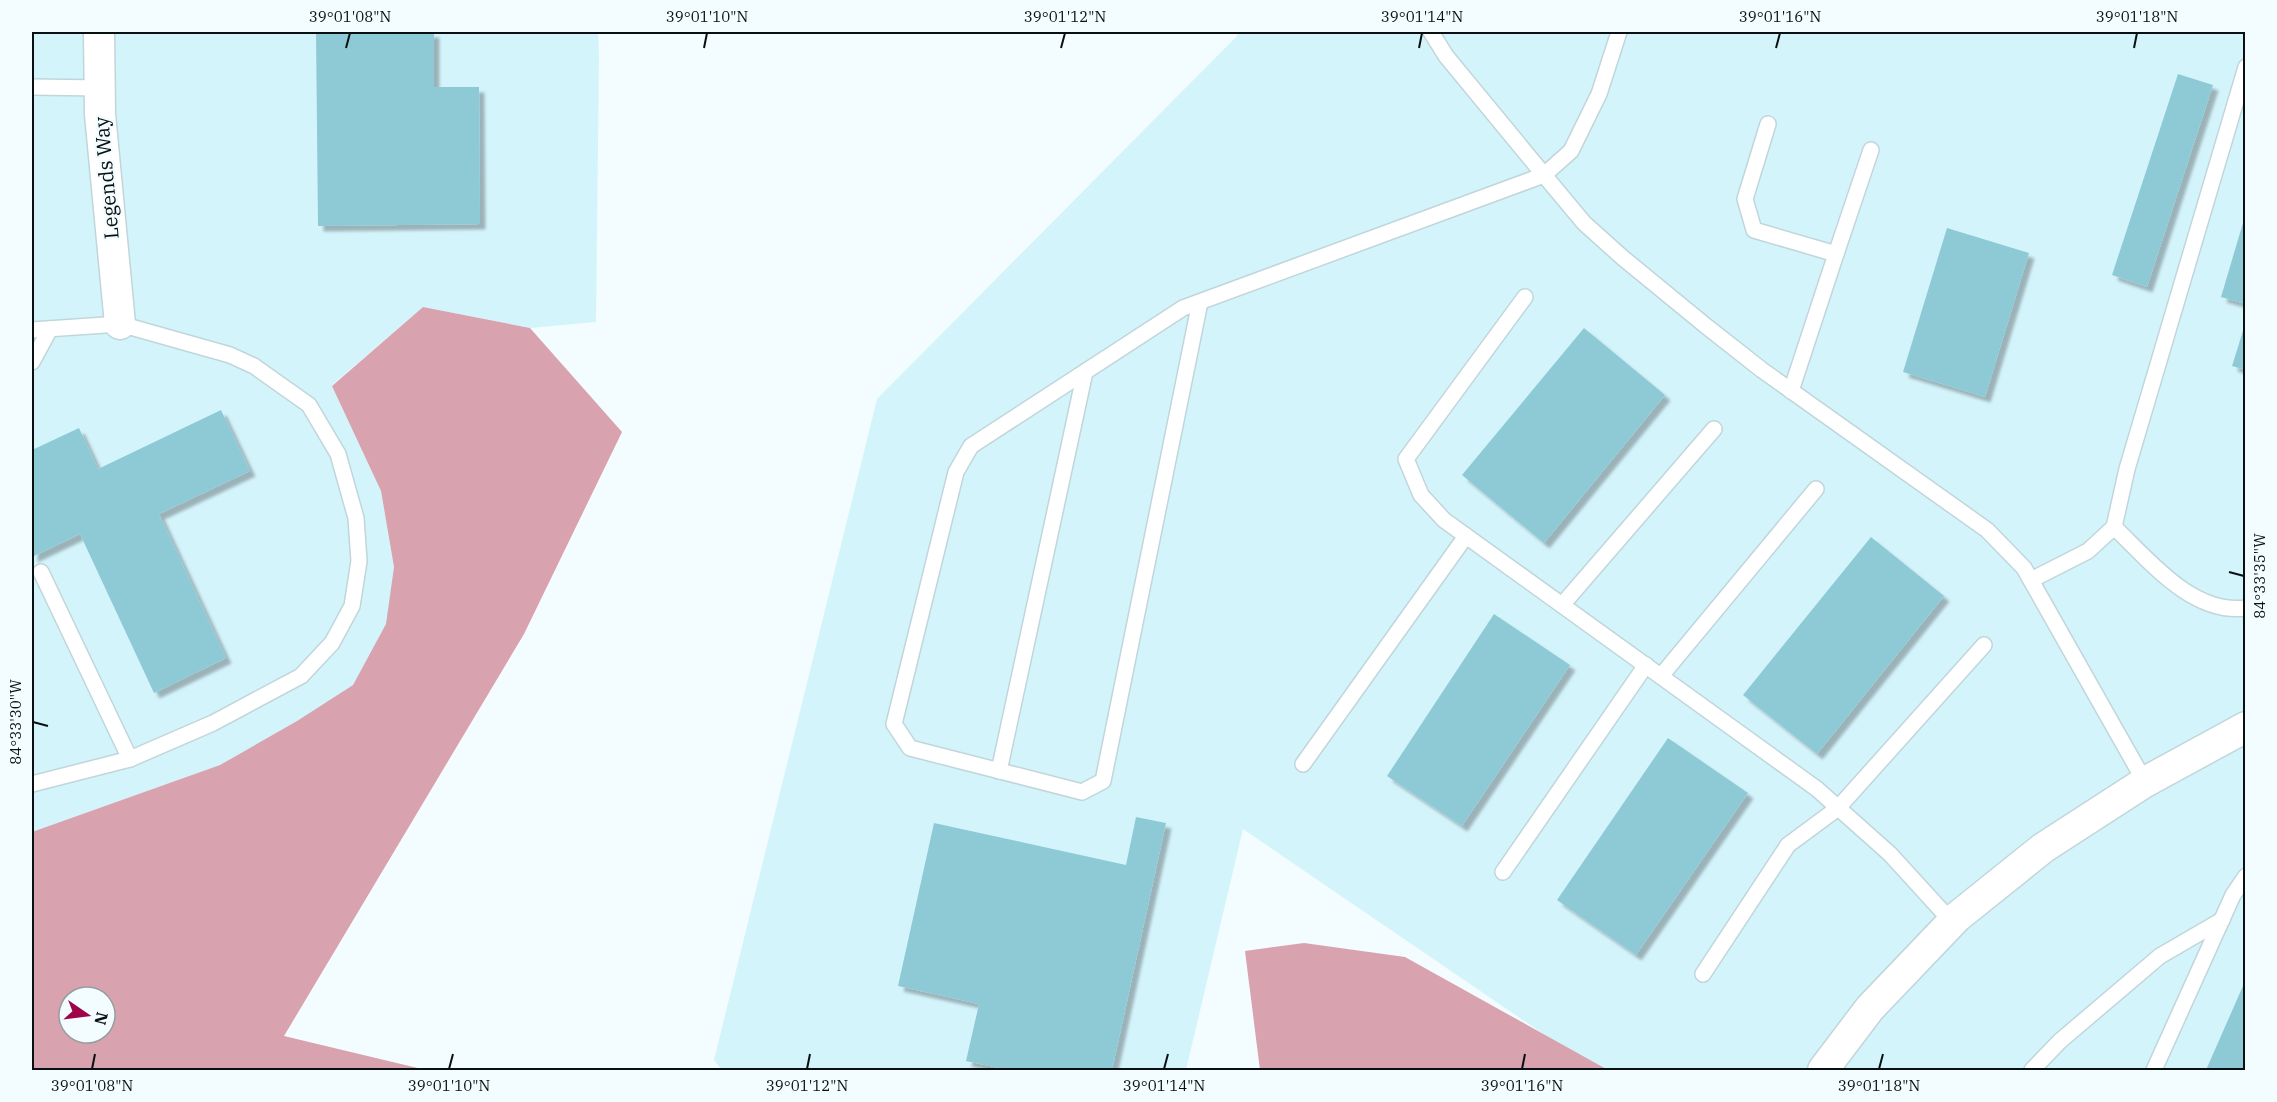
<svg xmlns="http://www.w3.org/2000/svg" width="2277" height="1102" viewBox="0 0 2277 1102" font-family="'IBM Plex Serif',serif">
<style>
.built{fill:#d4f4fb}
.forest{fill:#d8a3ae;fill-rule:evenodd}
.building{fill:#8ecad6;filter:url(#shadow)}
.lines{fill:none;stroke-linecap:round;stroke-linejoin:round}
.lane-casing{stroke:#c0d6da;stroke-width:18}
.street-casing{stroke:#c0d6da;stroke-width:33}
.lane{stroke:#fff;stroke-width:15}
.street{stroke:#fff;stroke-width:30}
.ticks{fill:none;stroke:#081011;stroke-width:2}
.labels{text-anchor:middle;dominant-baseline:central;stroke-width:4.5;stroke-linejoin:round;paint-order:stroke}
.street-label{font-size:20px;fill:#081011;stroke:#f3fcfe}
.neatline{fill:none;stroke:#081011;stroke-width:2}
.ticks-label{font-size:15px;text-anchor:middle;fill:#081011}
</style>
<defs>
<filter id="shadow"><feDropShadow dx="5.5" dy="5.5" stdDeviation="1.5" flood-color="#0004"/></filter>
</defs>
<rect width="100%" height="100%" fill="#f3fcfe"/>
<g class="built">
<polygon points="32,32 598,32 599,56 596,322 530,328 423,307 332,385 381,491 394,567 387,624 353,685 297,721 220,765 32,832"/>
<polygon points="1238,32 2245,32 2245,1070 1596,1070 1243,829 1186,1070 722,1070 714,1060 877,399 1237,36"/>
</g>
<g class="forest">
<path d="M423,307L530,328L622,432L524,634L284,1036L426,1070H32V832L220,765L297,721L353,685L386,624L394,567L381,491L332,386ZM69,997H105V1033H69Z"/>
<polygon points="1304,943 1405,957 1608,1070 1260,1070 1245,951"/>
</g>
<g class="building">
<polygon points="316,32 434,32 434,87 479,87 480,224 318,226"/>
<polygon points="2178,74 2213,85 2147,287 2112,275"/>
<polygon points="2245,216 2246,216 2246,304 2221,297"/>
<polygon points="1947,228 2029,253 1985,397 1903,372"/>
<polygon points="2246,321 2246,370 2232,366"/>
<polygon points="1584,328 1665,395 1544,543 1462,475"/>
<polygon points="221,410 250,471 159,514 226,658 154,693 80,534 32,557 32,450 79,428 98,469"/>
<polygon points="1871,537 1944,596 1817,754 1743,695"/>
<polygon points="1494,614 1570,665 1462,826 1387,776"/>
<polygon points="1668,738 1748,793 1636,955 1557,900"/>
<polygon points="1136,817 1166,823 1112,1070 1009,1070 966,1061 979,1004 898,986 934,823 1126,865"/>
<polygon points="2246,979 2246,1070 2206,1070"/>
</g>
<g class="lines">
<g class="lane-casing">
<g id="lane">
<polyline points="1619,32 1599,94 1571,151 1544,175 1584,223 1623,258 1706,326 1762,370 1987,530 2024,568 2145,782"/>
<polyline points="32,87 100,88"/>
<polyline points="1768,124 1745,199 1754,230 1836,254 1791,391"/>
<polyline points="1836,254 1871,150"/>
<polyline points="1525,297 1406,459 1421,495 1444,520 1817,789 1890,854 1952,922"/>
<polyline points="1200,302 1103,781 1082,792 910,748 894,724 956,472 971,446 1183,308 1544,175 1446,56 1431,32"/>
<polyline points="32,330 120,324 230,355 254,366 309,405 338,454 356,518 359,561 352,606 332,643 301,676 213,723 130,759 32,784"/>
<polyline points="32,362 50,329"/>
<path d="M2114,527C2149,560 2192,615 2246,608"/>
<polyline points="41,572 130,759"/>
<polyline points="2031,580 2088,551 2114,527 2127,469 2246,67"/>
<polyline points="1562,605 1714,429"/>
<polyline points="1661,676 1816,489"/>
<polyline points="1303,764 1466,536"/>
<polyline points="999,771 1085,372"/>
<polyline points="1503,872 1646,665"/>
<polyline points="1703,974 1788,845 1838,808 1984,645"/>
<polyline points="2032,1070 2060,1041 2160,956 2222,920"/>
<polyline points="2154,1070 2233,895 2246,876"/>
</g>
</g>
<g class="street-casing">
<g id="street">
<polyline points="99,32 100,114 120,324"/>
<polyline points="1823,1070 1870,1008 1957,917 2043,848 2145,782 2246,727"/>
</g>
</g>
<use href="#lane" class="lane"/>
<use href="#street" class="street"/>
</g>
<path class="ticks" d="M346,48L350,33M704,48L707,33M1061,48L1065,33M1419,48L1422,33M1776,48L1780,33M2134,48L2137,33M2229,572L2244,576M33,722L48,726M92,1069L95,1054M449,1069L453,1054M807,1069L810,1054M1164,1069L1168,1054M1522,1069L1525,1054M1879,1069L1883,1054"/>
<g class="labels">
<g class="street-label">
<text transform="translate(106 178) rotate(-95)">Legends Way</text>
</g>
</g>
<rect width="2277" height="1102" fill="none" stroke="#f3fcfe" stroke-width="66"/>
<g transform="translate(87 1015) rotate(104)"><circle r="28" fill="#f3fcfe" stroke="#959e9f" stroke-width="1.5"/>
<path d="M0-4.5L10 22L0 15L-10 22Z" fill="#9f0349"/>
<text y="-9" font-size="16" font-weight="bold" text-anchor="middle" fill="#081011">N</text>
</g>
<rect x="33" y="33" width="2211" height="1036" class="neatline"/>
<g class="ticks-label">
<text x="350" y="22">39°01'08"N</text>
<text x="707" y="22">39°01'10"N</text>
<text x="1065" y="22">39°01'12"N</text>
<text x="1422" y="22">39°01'14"N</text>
<text x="1780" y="22">39°01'16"N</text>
<text x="2137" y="22">39°01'18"N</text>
<text transform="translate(2260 576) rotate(-90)" y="5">84°33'35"W</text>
<text transform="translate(16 722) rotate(-90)" y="5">84°33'30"W</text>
<text x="92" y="1091">39°01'08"N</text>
<text x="449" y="1091">39°01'10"N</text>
<text x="807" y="1091">39°01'12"N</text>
<text x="1164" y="1091">39°01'14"N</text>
<text x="1522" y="1091">39°01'16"N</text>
<text x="1879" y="1091">39°01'18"N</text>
</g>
</svg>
